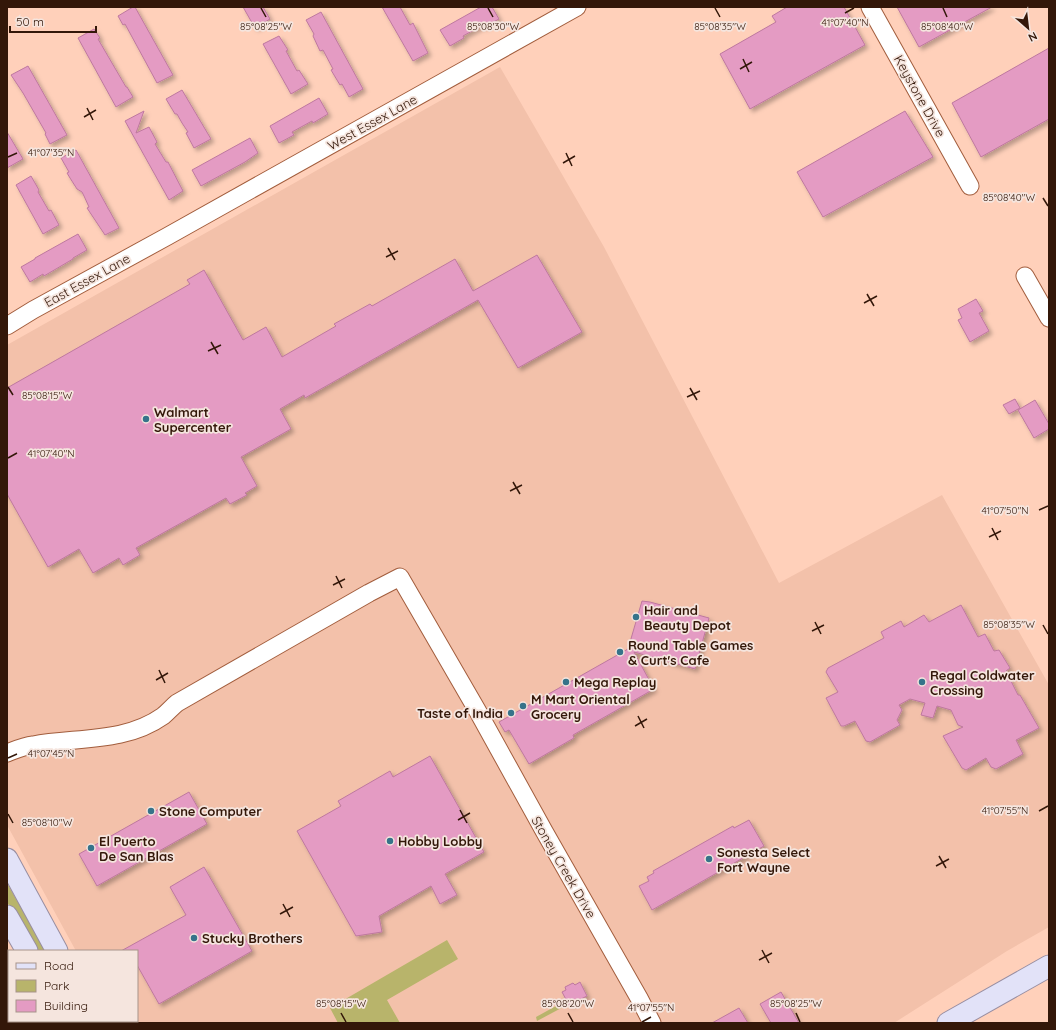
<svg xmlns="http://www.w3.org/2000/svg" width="1056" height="1030" viewBox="0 0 1056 1030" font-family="Quicksand,sans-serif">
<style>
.built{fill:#f3c1aa}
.green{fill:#b8b46b}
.building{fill:#e49bc3;stroke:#be789f;filter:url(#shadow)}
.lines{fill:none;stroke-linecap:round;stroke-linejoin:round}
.minor-casing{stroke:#a25d3d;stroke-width:19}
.major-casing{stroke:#988ea2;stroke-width:23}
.minor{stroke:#fff;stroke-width:17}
.major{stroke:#e2e2f8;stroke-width:21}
.ticks{fill:none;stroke:#331709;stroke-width:1.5}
.poi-dot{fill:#36738a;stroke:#f5e5de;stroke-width:1.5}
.labels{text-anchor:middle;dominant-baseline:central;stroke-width:3.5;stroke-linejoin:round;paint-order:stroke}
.street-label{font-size:13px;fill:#331709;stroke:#f5e5de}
.poi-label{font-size:13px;font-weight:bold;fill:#331709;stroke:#f5e5de;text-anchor:start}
.ticks-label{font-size:10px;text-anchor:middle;fill:#331709;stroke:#f5e5de;stroke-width:3.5;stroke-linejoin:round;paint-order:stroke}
</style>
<defs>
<filter id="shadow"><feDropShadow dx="3" dy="3" stdDeviation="2" flood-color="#0004"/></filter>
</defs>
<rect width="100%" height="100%" fill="#ffd0ba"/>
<polygon class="built" points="500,67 604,247 779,583 942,495 1049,685 1049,927 1007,951 894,1023 115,1023 114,1021 137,1021 137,951 76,951 7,825 7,345"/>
<g class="green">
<polygon points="7,883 45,950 45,951 39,951 26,934 7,902"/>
<polygon points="447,940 458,959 387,1000 400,1023 338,1023 330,1008"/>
<polygon points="565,1001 567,1005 537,1021 536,1017"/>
</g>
<g class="building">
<polygon points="133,7 135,7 173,75 157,83 125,24 123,25 118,16"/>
<polygon points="243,7 263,7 270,19 255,28"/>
<polygon points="382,7 400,7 410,25 413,23 428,53 413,61"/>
<polygon points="481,7 492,7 499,19 484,27 483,25 463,36 464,38 450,46 440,30"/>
<polygon points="787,7 844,7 865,45 750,109 720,54 776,22 772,16"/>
<polygon points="897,7 992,7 919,47"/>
<polygon points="321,12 363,89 349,97 342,84 340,85 331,70 333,69 323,50 320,51 313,36 314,34 306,20"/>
<polygon points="94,29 100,38 98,39 126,87 127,87 133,97 116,107 78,38"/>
<polygon points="279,36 288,50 286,51 297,71 299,70 308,84 291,94 263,44"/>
<polygon points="1049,48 1049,119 981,157 952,103"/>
<polygon points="28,66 67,135 50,144 45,134 46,133 23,93 11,75"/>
<polygon points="182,90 211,139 194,148 186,133 188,132 182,123 177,114 175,114 166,99"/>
<polygon points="319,98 328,114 313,123 312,121 292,132 294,135 279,143 270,126"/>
<polygon points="144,111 136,133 149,127 157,142 155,144 166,162 168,162 183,191 169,200 125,121"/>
<polygon points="905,111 933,157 823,217 797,172"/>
<polygon points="7,132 23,159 7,168"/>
<polygon points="250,138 258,153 245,162 201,186 192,170"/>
<polygon points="76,150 119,228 105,235 87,208 89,207 84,196 82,192 77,189 70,178 67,173 69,172 61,158"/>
<polygon points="31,176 39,190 38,192 49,211 51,210 59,225 43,234 16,185"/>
<polygon points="78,234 87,250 73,258 73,259 44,276 43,274 30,282 21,267 35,259 35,258"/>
<polygon points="537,255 582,332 518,368 478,300 305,398 304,395 280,409 291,429 241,457 257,486 245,493 247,495 230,504 226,498 136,548 140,555 123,565 119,558 93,573 79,549 48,567 7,494 7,388 190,284 187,280 204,270 243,340 266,327 282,357 336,326 334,324 370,304 372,306 455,259 473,291"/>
<polygon points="976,299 983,311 979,313 989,331 970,342 958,320 962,318 958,309"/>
<polygon points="1015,399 1020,408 1009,414 1003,405"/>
<polygon points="1035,400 1049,424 1049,429 1034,438 1018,410"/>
<polygon points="642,601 650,602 709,618 695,669 634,652 654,689 573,735 574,738 529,764 509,730 505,732 499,722 628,649"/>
<polygon points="961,605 978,637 985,634 994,651 999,650 1010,668 1006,671 1018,695 1020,695 1039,728 1016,740 1023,754 996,769 991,767 986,758 966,770 962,768 943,736 963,727 958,725 951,710 937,706 933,718 921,715 925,703 910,699 899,705 902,710 897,720 900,725 870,742 866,741 855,721 844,726 841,726 826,698 838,692 826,672 828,668 884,638 881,632 901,621 904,627 924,615 929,622"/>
<polygon points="430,756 484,852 445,874 457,895 440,904 431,886 379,916 382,932 356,936 297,831 341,806 338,801 390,771 393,777"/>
<polygon points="189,792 207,824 97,886 79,854"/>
<polygon points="749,820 764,846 652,910 639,886 649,881 647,877 654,873 653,871 733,826 734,828"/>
<polygon points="204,867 252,951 159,1004 137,965 137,951 121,951 186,915 170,887"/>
<polygon points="580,982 587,996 569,1005 562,992 566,990 565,987 573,983 575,985"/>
<polygon points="781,992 799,1023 771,1023 760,1004"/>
<polygon points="739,1008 748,1023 712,1023"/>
</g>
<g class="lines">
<g class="minor-casing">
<g id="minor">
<polyline points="870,7 970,186"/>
<polyline points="1025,276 1049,318"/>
<polyline points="7,326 33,310 168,236 577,7"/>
<path d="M7,753C15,750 24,746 33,745C77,737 125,743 163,716C168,712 172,707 177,703L369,593L400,577L477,710L544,831L639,998L652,1023"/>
</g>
</g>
<g class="major-casing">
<g id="major">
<polyline points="7,859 57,951"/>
<polyline points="7,916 27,951"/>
<polyline points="65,1021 70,1023"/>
<polyline points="94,1021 95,1023"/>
<polyline points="948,1023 1049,966"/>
</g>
</g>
<use href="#minor" class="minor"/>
<use href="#major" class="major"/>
</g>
<path class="ticks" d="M261,8L266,17M488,8L493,17M715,8L720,17M943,8L947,17M845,13L854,8M743,59L749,72M740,69L752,62M87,108L93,120M84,117L96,110M566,153L572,166M8,157L17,153M563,163L575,156M1043,198L1048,206M388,248L395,260M386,257L398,251M867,294L874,306M864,303L877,296M211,342L218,354M208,351L221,345M8,387L13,395M690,388L697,400M687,397L700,391M8,458L17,453M513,482L520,494M510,491L522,485M1039,510L1048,506M992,528L998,540M989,537L1001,531M336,576L342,588M333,585L345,579M815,622L821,634M1043,625L1048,634M812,631L824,625M159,670L165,683M156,680L168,673M638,716L644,728M635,726L647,719M8,758L17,754M460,810L467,823M1039,811L1048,806M8,814L13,823M458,820L470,813M939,856L946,868M936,866L949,859M283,904L290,917M280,914L293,907M762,950L769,963M759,960L772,953M341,1013L346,1022M568,1013L573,1022M796,1013L800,1022M642,1022L651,1017"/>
<g class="poi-dot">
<circle cx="146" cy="419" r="4"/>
<circle cx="636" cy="617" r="4"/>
<circle cx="620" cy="652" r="4"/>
<circle cx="566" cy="682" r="4"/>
<circle cx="922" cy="682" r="4"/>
<circle cx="523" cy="706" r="4"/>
<circle cx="511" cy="713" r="4"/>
<circle cx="151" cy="811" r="4"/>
<circle cx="390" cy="841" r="4"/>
<circle cx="91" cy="848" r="4"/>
<circle cx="709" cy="859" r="4"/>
<circle cx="194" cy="938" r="4"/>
</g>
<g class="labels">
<g class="street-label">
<text transform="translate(920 96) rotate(61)">Keystone Drive</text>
<text transform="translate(372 122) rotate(-29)">West Essex Lane</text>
<text transform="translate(87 280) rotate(-29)">East Essex Lane</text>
<text transform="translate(564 867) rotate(60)">Stoney Creek Drive</text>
</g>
<g class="poi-label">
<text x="154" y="412">Walmart<tspan x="154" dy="15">Supercenter</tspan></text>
<text x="644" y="610">Hair and<tspan x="644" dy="15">Beauty Depot</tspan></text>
<text x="628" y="645">Round Table Games<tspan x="628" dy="15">&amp; Curt's Cafe</tspan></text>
<text x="930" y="675">Regal Coldwater<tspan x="930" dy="15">Crossing</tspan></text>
<text x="574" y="682">Mega Replay</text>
<text x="531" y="699">M Mart Oriental<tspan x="531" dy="15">Grocery</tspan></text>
<text x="503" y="713" text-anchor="end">Taste of India</text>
<text x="159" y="811">Stone Computer</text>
<text x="99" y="841">El Puerto<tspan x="99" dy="15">De San Blas</tspan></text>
<text x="398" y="841">Hobby Lobby</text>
<text x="717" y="852">Sonesta Select<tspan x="717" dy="15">Fort Wayne</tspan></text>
<text x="202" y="938">Stucky Brothers</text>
</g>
</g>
<g class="ticks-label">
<text x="845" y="26">41°07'40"N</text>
<text x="266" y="30">85°08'25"W</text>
<text x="493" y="30">85°08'30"W</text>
<text x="720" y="30">85°08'35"W</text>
<text x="947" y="30">85°08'40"W</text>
<text x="51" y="156">41°07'35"N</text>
<text x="1009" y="201">85°08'40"W</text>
<text x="47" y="399">85°08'15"W</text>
<text x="51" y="457">41°07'40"N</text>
<text x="1005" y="514">41°07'50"N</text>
<text x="1009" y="628">85°08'35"W</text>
<text x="51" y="757">41°07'45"N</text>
<text x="1005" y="814">41°07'55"N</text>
<text x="47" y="826">85°08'10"W</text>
<text x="341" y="1007">85°08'15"W</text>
<text x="568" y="1007">85°08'20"W</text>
<text x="796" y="1007">85°08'25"W</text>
<text x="651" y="1011">41°07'55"N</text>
</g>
<rect width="1056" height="1030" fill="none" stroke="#331709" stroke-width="16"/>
<rect x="8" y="950" width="130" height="72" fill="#f5e5de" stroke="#a79389"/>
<rect x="16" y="963" width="20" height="6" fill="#e2e2f8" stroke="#a79389"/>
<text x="44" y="970" font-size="12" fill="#331709">Road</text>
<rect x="16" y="980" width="20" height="12" fill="#b8b46b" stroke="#a79389"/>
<text x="44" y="990" font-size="12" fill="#331709">Park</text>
<rect x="16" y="1000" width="20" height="12" fill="#e49bc3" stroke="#a79389"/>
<text x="44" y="1010" font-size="12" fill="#331709">Building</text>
<g transform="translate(1028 28) rotate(152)" stroke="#f5e5de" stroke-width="3" paint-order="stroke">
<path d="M0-3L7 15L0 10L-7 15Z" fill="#331709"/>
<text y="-6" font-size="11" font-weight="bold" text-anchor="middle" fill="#331709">N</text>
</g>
<path d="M10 26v6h86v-6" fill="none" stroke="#331709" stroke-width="2"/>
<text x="16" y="26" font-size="12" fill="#331709" stroke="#f5e5de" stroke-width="3" paint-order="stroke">50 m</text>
</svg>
